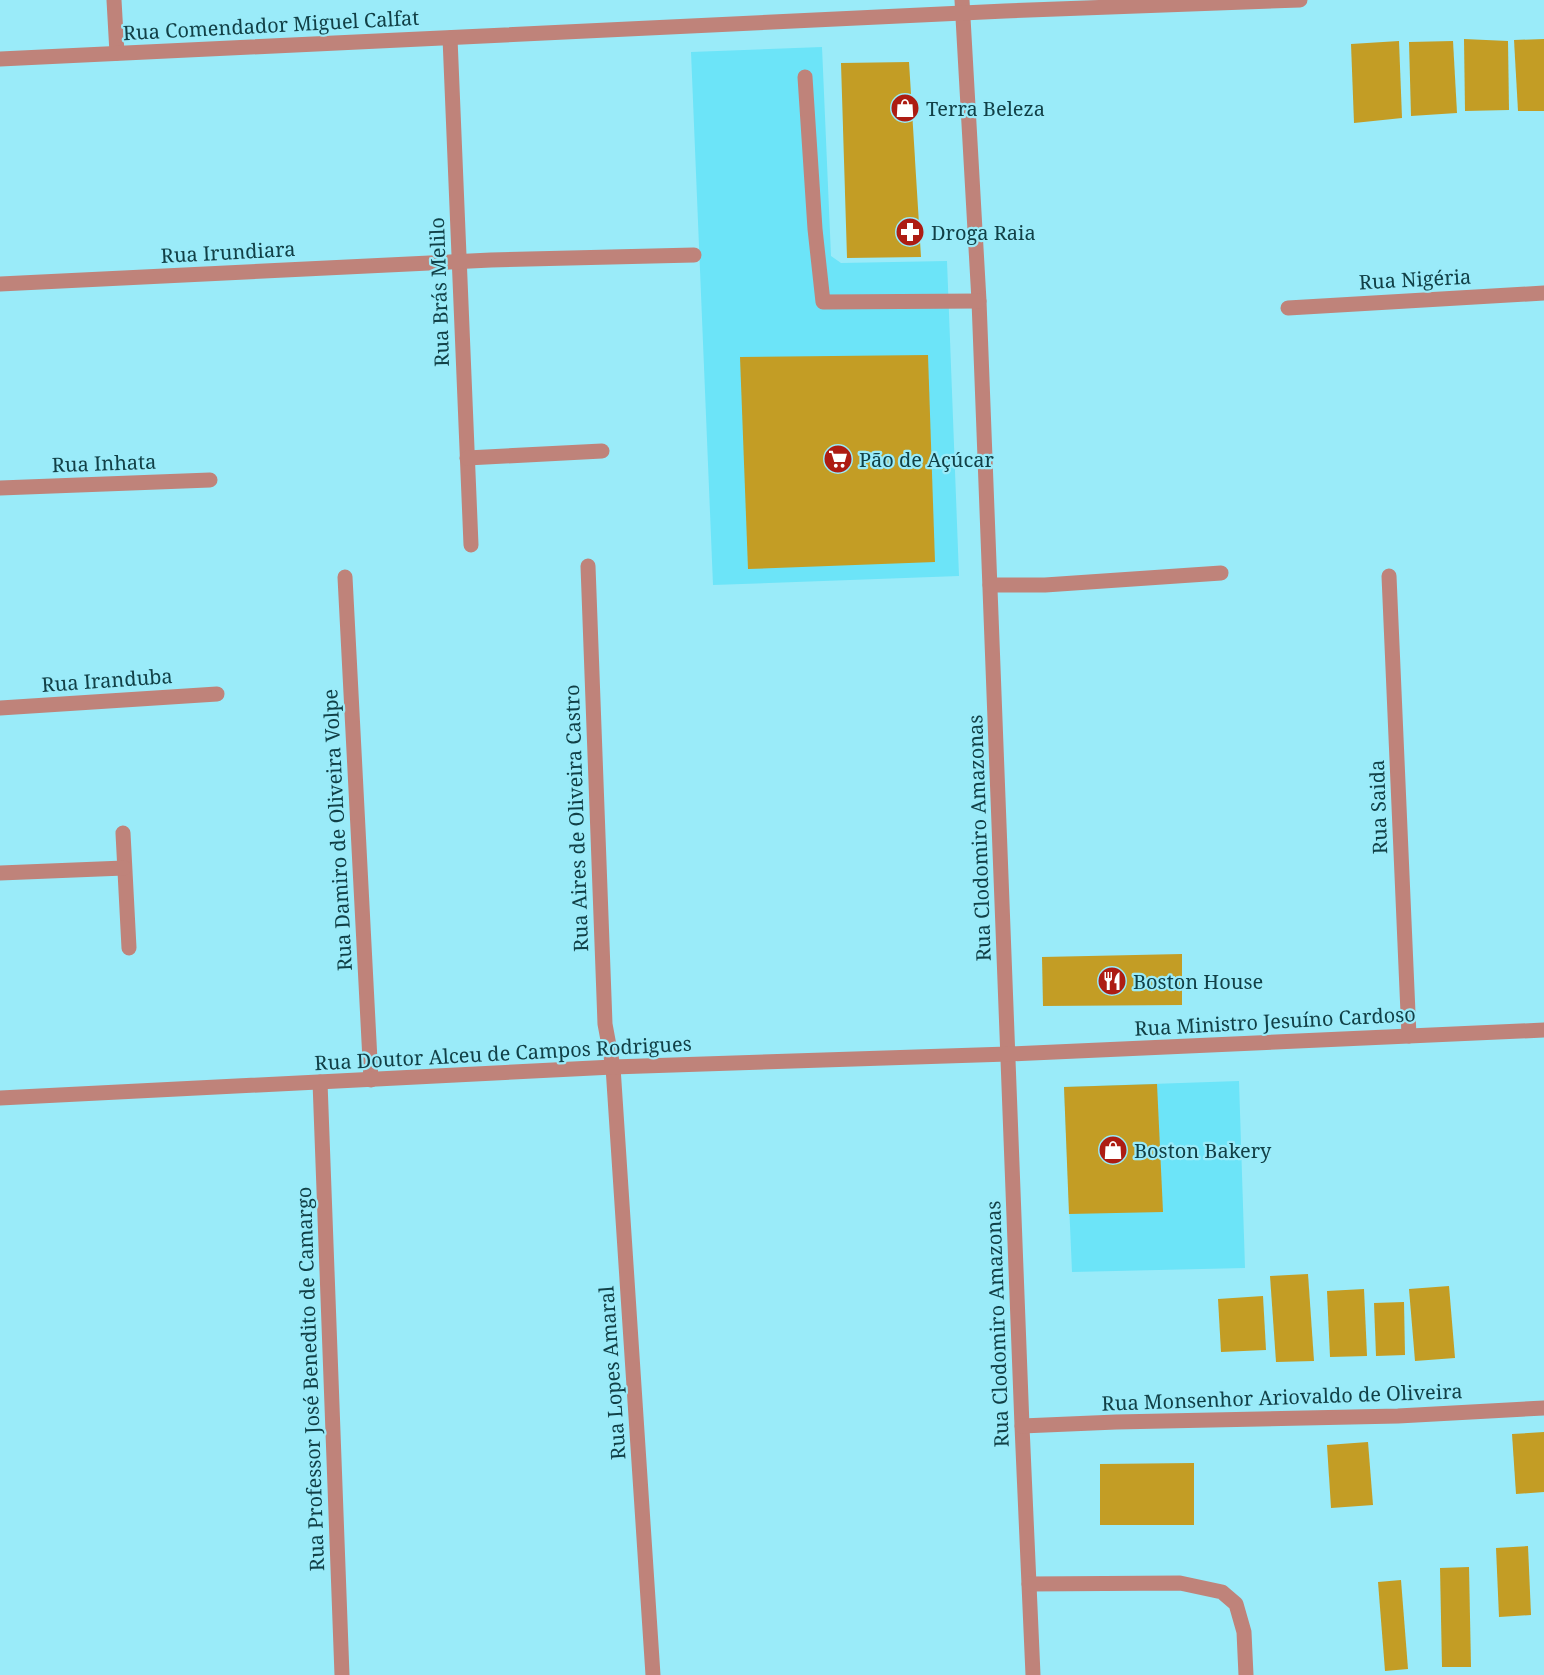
<svg xmlns="http://www.w3.org/2000/svg" width="1544" height="1675" viewBox="0 0 1544 1675" font-family="'Noto Serif',serif">
<style>
.built{fill:#6ce4f8}
.building{fill:#c39d25}
.lines{fill:none;stroke-linecap:round;stroke-linejoin:round}
.minor{stroke:#bf837a;stroke-width:15}
.labels{text-anchor:middle;dominant-baseline:central;stroke-width:4.5;stroke-linejoin:round;paint-order:stroke}
.street-label{font-size:20px;fill:#114047;stroke:#9aebf9}
.poi-label{font-size:20px;fill:#114047;stroke:#9aebf9;text-anchor:start}
</style>
<rect width="100%" height="100%" fill="#9aebf9"/>
<g class="built">
<polygon points="822,47 831,256 841,263 947,261 959,576 713,585 691,52"/>
<polygon points="1239,1081 1245,1268 1072,1272 1064,1087"/>
</g>
<g class="building">
<polygon points="1464,39 1508,41 1509,110 1465,111"/>
<polygon points="1544,39 1544,111 1518,111 1514,40"/>
<polygon points="1399,41 1402,118 1354,123 1351,44"/>
<polygon points="1453,41 1457,113 1411,116 1409,42"/>
<polygon points="909,62 921,257 847,258 841,63"/>
<polygon points="928,355 935,562 748,569 740,357"/>
<polygon points="1182,954 1182,1005 1043,1006 1042,957"/>
<polygon points="1157,1084 1163,1212 1069,1214 1064,1087"/>
<polygon points="1308,1274 1314,1361 1276,1362 1270,1276"/>
<polygon points="1449,1286 1455,1358 1415,1361 1409,1289"/>
<polygon points="1364,1289 1367,1356 1330,1357 1327,1291"/>
<polygon points="1263,1296 1266,1350 1221,1352 1218,1299"/>
<polygon points="1404,1302 1405,1355 1376,1356 1374,1303"/>
<polygon points="1544,1432 1544,1492 1516,1494 1512,1434"/>
<polygon points="1368,1442 1373,1505 1331,1508 1327,1445"/>
<polygon points="1194,1463 1194,1525 1100,1525 1100,1464"/>
<polygon points="1528,1546 1531,1615 1499,1617 1496,1548"/>
<polygon points="1469,1567 1471,1667 1442,1667 1440,1568"/>
<polygon points="1401,1580 1408,1669 1385,1671 1378,1582"/>
</g>
<g class="lines">
<g class="minor">
<polyline points="114,0 117,53"/>
<polyline points="962,0 979,301 1022,1426 1033,1675"/>
<polyline points="450,38 471,545"/>
<polyline points="0,59 1005,11 1300,0"/>
<polyline points="805,77 815,229 823,302 979,301"/>
<polyline points="0,284 491,260 694,255"/>
<polyline points="1288,308 1544,293"/>
<polyline points="467,458 602,451"/>
<polyline points="0,488 210,480"/>
<polyline points="588,566 605,1024 613,1067 653,1675"/>
<polyline points="1389,576 1409,1036"/>
<polyline points="345,577 371,1080"/>
<polyline points="990,585 1045,585 1221,573"/>
<polyline points="0,708 217,694"/>
<polyline points="123,833 129,948"/>
<polyline points="0,873 124,868"/>
<polyline points="320,1082 342,1675"/>
<polyline points="0,1098 613,1067 1008,1054 1544,1030"/>
<polyline points="1022,1426 1116,1422 1398,1416 1544,1408"/>
<polyline points="1029,1584 1180,1583 1222,1592 1236,1604 1244,1632 1246,1675"/>
</g>
</g>
<defs>
<g id="shop-disc" transform="scale(1.5)"><circle r="9.5" fill="#ad1c13" stroke="#9aebf9"/><path d="M-5-2.5h2.3a2.7 3.5 0 0 1 5.4 0H5L5.5 6h-11ZM-1.5-2.5h3a1.5 2.3 0 0 0-3 0Z" fill="#fff"/></g>
<g id="pharmacy-disc" transform="scale(1.5)"><circle r="9.5" fill="#ad1c13" stroke="#9aebf9"/><path d="M-2-6h4v4h4v4h-4v4h-4v-4h-4v-4h4Z" fill="#fff"/></g>
<g id="supermarket-disc" transform="scale(1.5)"><circle r="9.5" fill="#ad1c13" stroke="#9aebf9"/><path d="M-6-5.5h2.5l.6 2H6L4.5 2H-2.5L-4.4-4H-6ZM-1.5 3.2a1.3 1.3 0 1 0 .1 0ZM3 3.2a1.3 1.3 0 1 0 .1 0Z" fill="#fff"/></g>
<g id="restaurant-disc" transform="scale(1.5)"><circle r="9.5" fill="#ad1c13" stroke="#9aebf9"/><path d="M-5-6h1v4h1v-4h1v4h1v-4h1v5L-1.5 .5V6h-2V.5L-5-1ZM5-6V6H3V1.5H1.5Q1.5-4 5-6Z" fill="#fff"/></g>
</defs>
<g fill-rule="evenodd">
<use href="#shop-disc" x="905" y="108"/>
<use href="#pharmacy-disc" x="910" y="232"/>
<use href="#supermarket-disc" x="838" y="459"/>
<use href="#restaurant-disc" x="1112" y="981"/>
<use href="#shop-disc" x="1113" y="1150"/>
</g>
<g class="labels">
<g class="street-label">
<text transform="translate(271 25) rotate(-3)">Rua Comendador Miguel Calfat</text>
<text transform="translate(228 252) rotate(-3)">Rua Irundiara</text>
<text transform="translate(1415 279) rotate(-3)">Rua Nigéria</text>
<text transform="translate(439 292) rotate(-92)">Rua Brás Melilo</text>
<text transform="translate(104 463) rotate(-2)">Rua Inhata</text>
<text transform="translate(107 680) rotate(-4)">Rua Iranduba</text>
<text transform="translate(1378 807) rotate(-92)">Rua Saida</text>
<text transform="translate(576 818) rotate(-92)">Rua Aires de Oliveira Castro</text>
<text transform="translate(337 830) rotate(-93)">Rua Damiro de Oliveira Volpe</text>
<text transform="translate(979 838) rotate(-92)">Rua Clodomiro Amazonas</text>
<text transform="translate(1275 1021) rotate(-3)">Rua Ministro Jesuíno Cardoso</text>
<text transform="translate(503 1053) rotate(-3)">Rua Doutor Alceu de Campos Rodrigues</text>
<text transform="translate(997 1324) rotate(-92)">Rua Clodomiro Amazonas</text>
<text transform="translate(612 1373) rotate(-94)">Rua Lopes Amaral</text>
<text transform="translate(310 1379) rotate(-92)">Rua Professor José Benedito de Camargo</text>
<text transform="translate(1282 1397) rotate(-2)">Rua Monsenhor Ariovaldo de Oliveira</text>
</g>
<g class="poi-label">
<text x="926" y="108">Terra Beleza</text>
<text x="931" y="232">Droga Raia</text>
<text x="859" y="459">Pão de Açúcar</text>
<text x="1133" y="981">Boston House</text>
<text x="1134" y="1150">Boston Bakery</text>
</g>
</g>
</svg>
